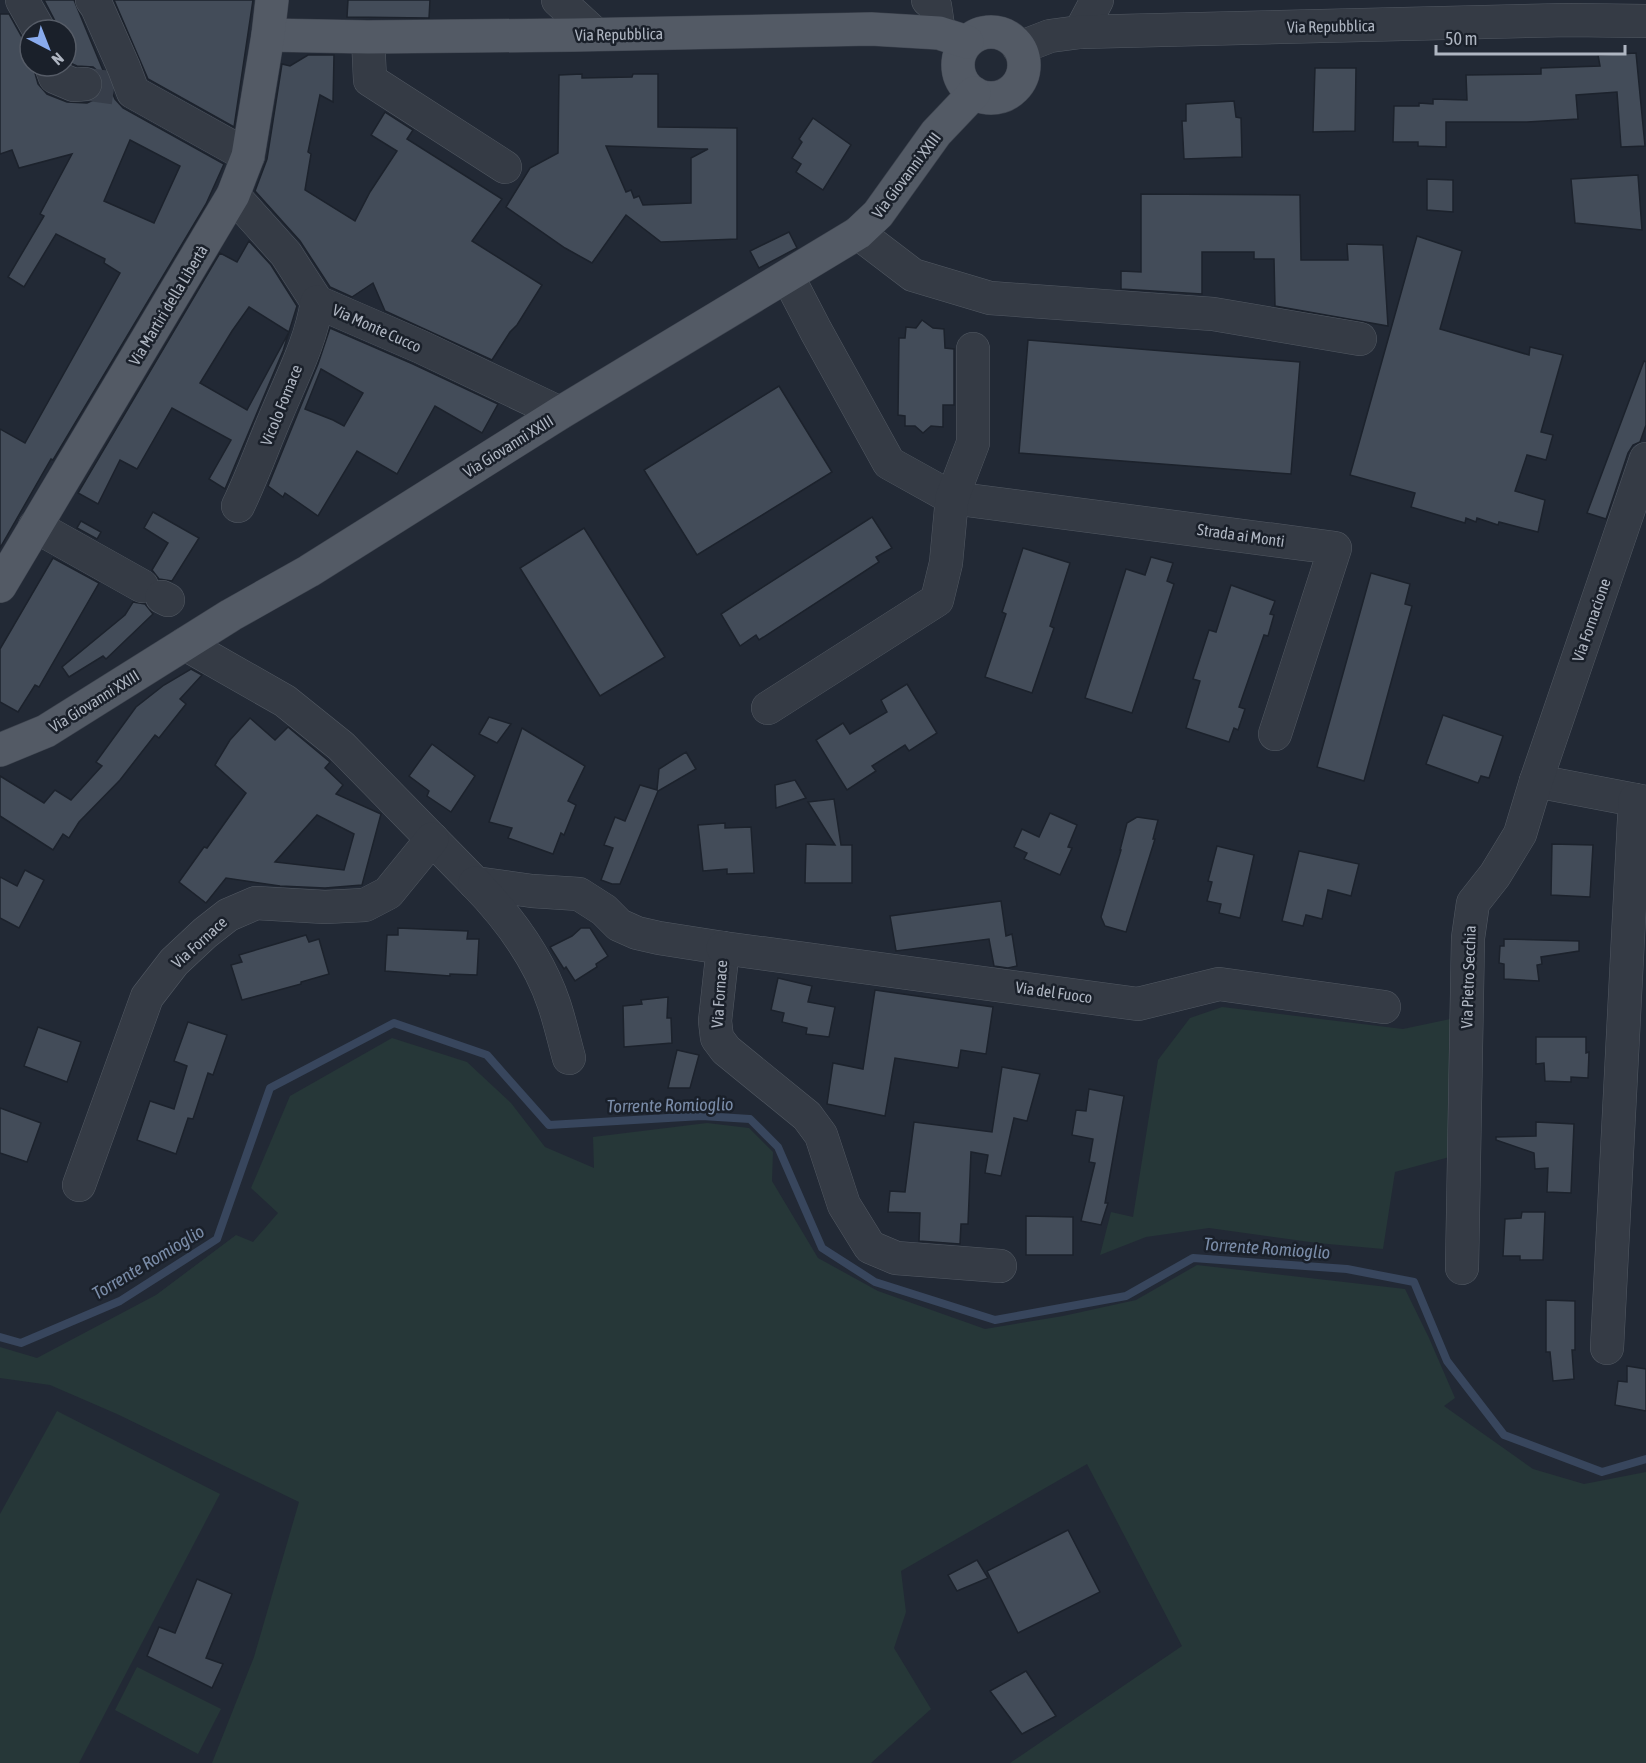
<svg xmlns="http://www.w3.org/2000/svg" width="1646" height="1763" viewBox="0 0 1646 1763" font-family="'Asap Condensed',sans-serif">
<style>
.green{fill:#263738}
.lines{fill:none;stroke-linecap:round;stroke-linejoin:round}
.stream{stroke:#38465d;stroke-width:8}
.building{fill:#434c59;stroke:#1c222c;stroke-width:1.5;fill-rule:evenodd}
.minor-tunnel{stroke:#373e4a;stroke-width:33;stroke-dasharray:33 16;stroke-linecap:butt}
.minor-casing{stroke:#525963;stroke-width:34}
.major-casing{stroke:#3e444f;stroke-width:34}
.minor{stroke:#353b45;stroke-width:33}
.major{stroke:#535a65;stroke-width:33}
.labels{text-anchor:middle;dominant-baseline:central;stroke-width:5;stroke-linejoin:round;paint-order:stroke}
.street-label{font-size:16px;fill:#afb6c2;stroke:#1a202a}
.water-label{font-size:18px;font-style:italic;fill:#7a8ca8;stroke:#1a202a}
</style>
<rect width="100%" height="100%" fill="#222935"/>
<g class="green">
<polygon points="1222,1007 1403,1029 1455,1018 1453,1156 1395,1172 1383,1249 1317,1243 1209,1228 1146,1237 1100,1255 1111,1212 1133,1217 1158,1060 1190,1018"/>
<polygon points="392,1038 467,1062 511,1103 545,1147 594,1168 593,1137 707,1123 749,1128 773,1152 772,1181 818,1258 878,1291 985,1329 1063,1316 1136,1300 1197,1265 1405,1289 1429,1338 1455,1398 1444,1406 1533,1469 1584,1484 1646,1472 1646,1763 1010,1763 1182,1646 1087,1464 901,1571 906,1612 894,1648 931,1709 871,1763 212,1763 254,1657 299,1502 117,1414 50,1385 0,1378 0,1347 37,1358 156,1295 236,1235 253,1242 278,1213 251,1188 290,1096"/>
<polygon points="57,1411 220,1494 79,1763 0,1763 0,1514"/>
<polygon points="137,1667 221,1709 198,1754 115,1710"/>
</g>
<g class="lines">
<polyline class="stream" points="0,1337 21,1343 120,1301 217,1239 270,1088 394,1023 487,1055 549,1125 702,1116 750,1119 778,1147 822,1248 875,1282 995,1320 1126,1296 1193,1258 1347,1269 1414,1282 1447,1361 1504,1435 1602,1472 1646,1459"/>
</g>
<g class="building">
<path d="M44,0H74L115,99L123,108L224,164L206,204L53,460L51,459L0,548V429L25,443L120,273L104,263L105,259L56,234L24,287L8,277L44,216L40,214L72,154L19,168L12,150L0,154V14H9L23,39L30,46V66H33L38,84L47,94L67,102L87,103L96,99L102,91L104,83L101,74L93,67L77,66L70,63L66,56V30H58L55,21ZM130,140L180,166L154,223L104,201Z"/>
<polygon points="114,0 253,0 234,127 148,79"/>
<polygon points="348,0 430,0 429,18 347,17"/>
<polygon points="1636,53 1645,146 1621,147 1617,92 1576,95 1578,119 1527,122 1446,122 1446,147 1418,146 1418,142 1393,142 1394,106 1419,106 1419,103 1433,104 1433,99 1467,100 1466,75 1541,74 1541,68 1600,66 1598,55"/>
<polygon points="308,55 334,55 333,102 320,95 308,152 311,154 305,190 355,221 370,192 397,151 371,135 385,112 413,130 407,139 502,199 472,241 542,285 517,325 510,332 492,360 385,311 373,283 352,297 330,287 300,241 255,191 267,159 282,64 290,66"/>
<polygon points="1315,68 1356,68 1355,131 1313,132"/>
<path d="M582,74V78L632,77L633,74H658V127L737,128V239L661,242L626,215L592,263L565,248L506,207L530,168L558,153L559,75ZM606,146L700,149H708L691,158V203L643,205L639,196L634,198L631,190L626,192Z"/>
<polygon points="1234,101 1236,117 1241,118 1242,157 1184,159 1182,121 1186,121 1186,104"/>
<polygon points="813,118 851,145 823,190 796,172 801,164 792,158 802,142 799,139"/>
<polygon points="1638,175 1642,230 1575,223 1571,179"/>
<polygon points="1427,179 1453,180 1453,212 1427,210"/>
<polygon points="1141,194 1300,195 1301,260 1348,260 1347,244 1383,245 1388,326 1275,306 1274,259 1254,259 1254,252 1202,252 1202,294 1121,289 1121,271 1141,272"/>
<polygon points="789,232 797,248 759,268 750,251"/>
<polygon points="1417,236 1462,251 1440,329 1529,355 1530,347 1563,355 1541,432 1553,435 1546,460 1527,455 1515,491 1545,500 1538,532 1499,522 1498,525 1477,518 1476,522 1466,518 1465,523 1411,507 1415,493 1350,475"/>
<path d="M249,241L271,265L297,306L283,351L225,489L209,479L231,440L172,408L137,469L120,460L98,504L78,493L220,253L237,262ZM249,307L289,332L247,410L200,383L232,331Z"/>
<polygon points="922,320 933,328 944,329 945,348 954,349 954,405 943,405 943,427 931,426 923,433 915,426 905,426 905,416 898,415 899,338 905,338 906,327 916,328"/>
<path d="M330,328L413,364L498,404L482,433L435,406L397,474L357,451L318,516L285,493L283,497L268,486L318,364ZM321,369L363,393L344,426L333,420L305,409Z"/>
<polygon points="1028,340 1300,362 1291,474 1019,453"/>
<polygon points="1644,361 1646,362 1646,425 1640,442 1633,445 1628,453 1606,519 1587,513"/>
<polygon points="779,386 832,472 697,555 644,470"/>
<polygon points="153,512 199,538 172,581 159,579 152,570 168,543 144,528"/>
<polygon points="872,517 892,548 876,557 879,562 759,640 756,635 740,646 721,614"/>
<polygon points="81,521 101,532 97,539 77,528"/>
<polygon points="584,528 665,657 600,696 520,568"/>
<polygon points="1023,548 1070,563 1050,626 1054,628 1032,693 985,677 1006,614 1002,612"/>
<polygon points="1151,557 1173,563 1167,581 1174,584 1132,713 1085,698 1126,569 1145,575"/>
<polygon points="53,558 99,583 39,687 35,685 18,712 0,702 0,649"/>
<polygon points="1371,573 1410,584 1405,604 1412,606 1364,781 1317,767"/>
<polygon points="1231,585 1275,601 1270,614 1274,615 1268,636 1264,635 1239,707 1245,709 1238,730 1234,728 1229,742 1186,728 1200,681 1193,679 1209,630 1216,632"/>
<polygon points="133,602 145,604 153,614 106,659 103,656 69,677 62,667 125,615"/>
<polygon points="191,669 202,675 180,699 186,704 159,738 155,735 120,780 79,822 69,838 63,834 53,850 0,816 0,776 44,803 55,790 71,800 102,766 96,762 136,707 164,685"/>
<polygon points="907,684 937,733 909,751 905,745 872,766 876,771 847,790 816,740 843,723 850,734 887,712 881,700"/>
<polygon points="1443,715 1503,736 1489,778 1481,776 1478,783 1426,764"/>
<polygon points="489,717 511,724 497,743 479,734"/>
<path d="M250,718L275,740L288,727L330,762L325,768L343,785L336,794L381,814L362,885L325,888L280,886L226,878L206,903L179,882L204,847L207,848L246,793L215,765L230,740ZM317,815L354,834L344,870L275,862Z"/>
<polygon points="522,728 585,766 568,801 576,805 564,835 561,833 553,854 508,838 512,828 489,822"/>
<polygon points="432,744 475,776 451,812 427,796 429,791 409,776"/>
<polygon points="686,752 696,769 658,791 620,884 612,884 601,880 613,848 604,845 615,817 625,821 640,785 657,790 659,769"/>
<polygon points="795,780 806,798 776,808 775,785"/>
<polygon points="834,799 841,845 852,845 852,883 805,883 806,844 835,845 808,802"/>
<polygon points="1050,813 1077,825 1068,847 1072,848 1060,875 1024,859 1027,853 1014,847 1022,829 1039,837"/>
<polygon points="1137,817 1158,820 1153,839 1155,839 1126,932 1105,926 1101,917 1121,850 1120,850 1127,823"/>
<polygon points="725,823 725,828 751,827 754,873 727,874 727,869 703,871 698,825"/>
<polygon points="1552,844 1593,845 1590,897 1551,895"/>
<polygon points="1217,846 1254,855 1240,918 1219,913 1221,904 1207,901 1212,882 1208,881"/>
<polygon points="1299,851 1359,864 1351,896 1328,890 1322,919 1306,915 1303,926 1282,921"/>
<polygon points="25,870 44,880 19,928 0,918 0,877 17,886"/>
<polygon points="1001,901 1006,936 1012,934 1017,966 1008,968 994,966 989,939 896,951 890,916"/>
<polygon points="398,928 468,931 467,939 479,939 477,975 450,974 450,976 385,971 387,935 398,935"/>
<polygon points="581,928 590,928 608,956 596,964 597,967 575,981 566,967 564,969 550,947 572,936"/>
<polygon points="306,935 309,942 319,939 329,974 301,982 301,984 242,1000 231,965 242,962 239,955"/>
<polygon points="1504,939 1579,941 1579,951 1541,957 1542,964 1537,965 1539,981 1504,979 1504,964 1499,963 1500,946 1504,946"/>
<polygon points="778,978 812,986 808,1002 835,1007 829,1037 806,1034 807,1028 782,1022 784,1013 771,1010"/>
<polygon points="875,990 993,1007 986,1054 961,1050 958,1068 895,1058 885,1116 827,1104 833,1063 863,1069"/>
<polygon points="668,997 667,1018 671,1018 672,1043 624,1047 623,1006 642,1004 641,1000"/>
<polygon points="188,1022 227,1035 213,1075 208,1073 193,1119 188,1118 176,1154 137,1140 150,1101 174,1109 187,1066 174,1061"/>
<polygon points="38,1027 81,1042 67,1082 24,1066"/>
<polygon points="1536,1037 1586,1037 1586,1053 1589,1052 1588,1078 1571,1077 1571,1082 1545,1081 1544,1063 1536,1064"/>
<polygon points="677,1050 699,1055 690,1088 668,1088"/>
<polygon points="1002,1067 1040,1074 1027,1121 1014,1118 1001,1176 985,1173 988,1155 971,1152 968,1224 961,1224 960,1244 919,1241 920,1213 888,1212 890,1191 905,1192 914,1122 992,1132"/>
<polygon points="1089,1089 1124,1096 1105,1203 1108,1203 1101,1225 1081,1221 1095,1163 1089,1162 1093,1139 1072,1135 1076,1110 1086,1111"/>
<polygon points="0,1108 41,1123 27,1162 0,1153"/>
<polygon points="1536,1122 1574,1124 1571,1193 1547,1192 1548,1168 1535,1169 1534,1153 1496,1140 1496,1137 1536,1136"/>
<polygon points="1522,1212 1545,1212 1543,1260 1520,1260 1520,1256 1503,1256 1505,1219 1521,1218"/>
<polygon points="1026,1216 1073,1217 1073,1255 1026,1255"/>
<polygon points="1546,1300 1575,1301 1575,1350 1572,1350 1574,1379 1553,1381 1550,1352 1546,1352"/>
<polygon points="1627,1366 1646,1369 1646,1411 1615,1405 1618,1381 1627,1382"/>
<polygon points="1068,1530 1100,1592 1018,1633 987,1571"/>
<polygon points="977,1560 988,1578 957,1591 948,1575"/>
<polygon points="197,1579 232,1594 206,1658 223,1664 212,1688 147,1656 159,1627 175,1633"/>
<polygon points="1026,1671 1056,1716 1022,1734 990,1691"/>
</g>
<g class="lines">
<polyline class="minor-tunnel" points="85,84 114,88"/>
<g class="minor-casing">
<g id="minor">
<polyline points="22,0 39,30"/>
<polyline points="92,0 97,7 124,68 133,92 248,156"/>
<polyline points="558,0 595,34"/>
<polyline points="928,0 935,6 939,33"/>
<polyline points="1080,32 1097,0"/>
<polyline points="368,37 370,80 505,167"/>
<polyline points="1019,48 1050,36 1080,32 1569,20 1646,21"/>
<polyline points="51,66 55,77 74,85 85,84"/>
<polyline points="233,195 286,254 317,302 421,347 560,413"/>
<polyline points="858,233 913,275 990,298 1213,314 1360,339"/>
<polyline points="788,277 816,331 889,463 952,498 1335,548 1275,734"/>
<path d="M238,506C253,475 264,443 278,411C293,375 311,341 317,302"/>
<polyline points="35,526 142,586"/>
<polyline points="162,597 168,600"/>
<polyline points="185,644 285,701 341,746 475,883 532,891 579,894 604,910 619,925 637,933 659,938 723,948 715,1021 717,1038 726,1050 807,1116 821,1135 844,1205 870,1247 896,1258 1000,1266"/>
<polyline points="768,708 937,600 946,563 952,498 973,443 973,349"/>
<polyline points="1536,781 1646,802"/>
<path d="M475,883C508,917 539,959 554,1004C560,1022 564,1040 569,1058"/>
<polyline points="723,948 1138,1004 1219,984 1384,1007"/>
<polyline points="79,1185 147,997 174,962 205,933 228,915 256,903 325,907 365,905 388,893 432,839"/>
<polyline points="1462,1268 1468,938 1473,903 1495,875 1520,834 1536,781 1646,459"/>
<polyline points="1607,1348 1635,800"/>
</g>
</g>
<g class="major-casing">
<g id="major">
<circle cx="991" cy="65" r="33"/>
<polyline points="268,35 368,37 574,35 871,29 939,33 967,42"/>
<polyline points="0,586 233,195 248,156 268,35 272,0"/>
<polyline points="0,750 46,731 231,615 309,571 560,413 858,233 878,214 936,133 974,93"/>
</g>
</g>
<use href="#minor" class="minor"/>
<use href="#major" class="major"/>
</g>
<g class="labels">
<g class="street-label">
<text transform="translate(1331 26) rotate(-1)">Via Repubblica</text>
<text transform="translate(619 34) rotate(-1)">Via Repubblica</text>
<text transform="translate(906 175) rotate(-53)">Via Giovanni XXIII</text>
<text transform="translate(168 305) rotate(-59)">Via Martiri della Libertà</text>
<text transform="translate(377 328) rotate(24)">Via Monte Cucco</text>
<text transform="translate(281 405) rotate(-68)">Vicolo Fornace</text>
<text transform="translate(508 446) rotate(-32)">Via Giovanni XXIII</text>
<text transform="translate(1241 535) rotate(8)">Strada ai Monti</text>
<text transform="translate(1591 620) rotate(-71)">Via Fornacione</text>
<text transform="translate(94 701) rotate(-32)">Via Giovanni XXIII</text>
<text transform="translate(199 942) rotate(-42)">Via Fornace</text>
<text transform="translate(1468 977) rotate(-88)">Via Pietro Secchia</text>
<text transform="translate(1054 992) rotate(8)">Via del Fuoco</text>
<text transform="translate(719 994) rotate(-86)">Via Fornace</text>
</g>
<g class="water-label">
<text transform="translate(670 1105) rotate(-1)">Torrente Romioglio</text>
<text transform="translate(1267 1248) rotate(4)">Torrente Romioglio</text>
<text transform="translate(148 1262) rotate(-31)">Torrente Romioglio</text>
</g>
</g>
<g transform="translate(48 48) rotate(138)"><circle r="28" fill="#1a202a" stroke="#565c67" stroke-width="1.5"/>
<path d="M0-4.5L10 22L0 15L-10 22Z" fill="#89abed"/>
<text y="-9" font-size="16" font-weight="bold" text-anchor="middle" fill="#afb6c2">N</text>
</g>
<path d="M1436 45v9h189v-9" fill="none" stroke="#afb6c2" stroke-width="3"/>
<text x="1445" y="45" font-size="18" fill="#afb6c2" stroke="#1a202a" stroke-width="4.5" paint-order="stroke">50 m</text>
</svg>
